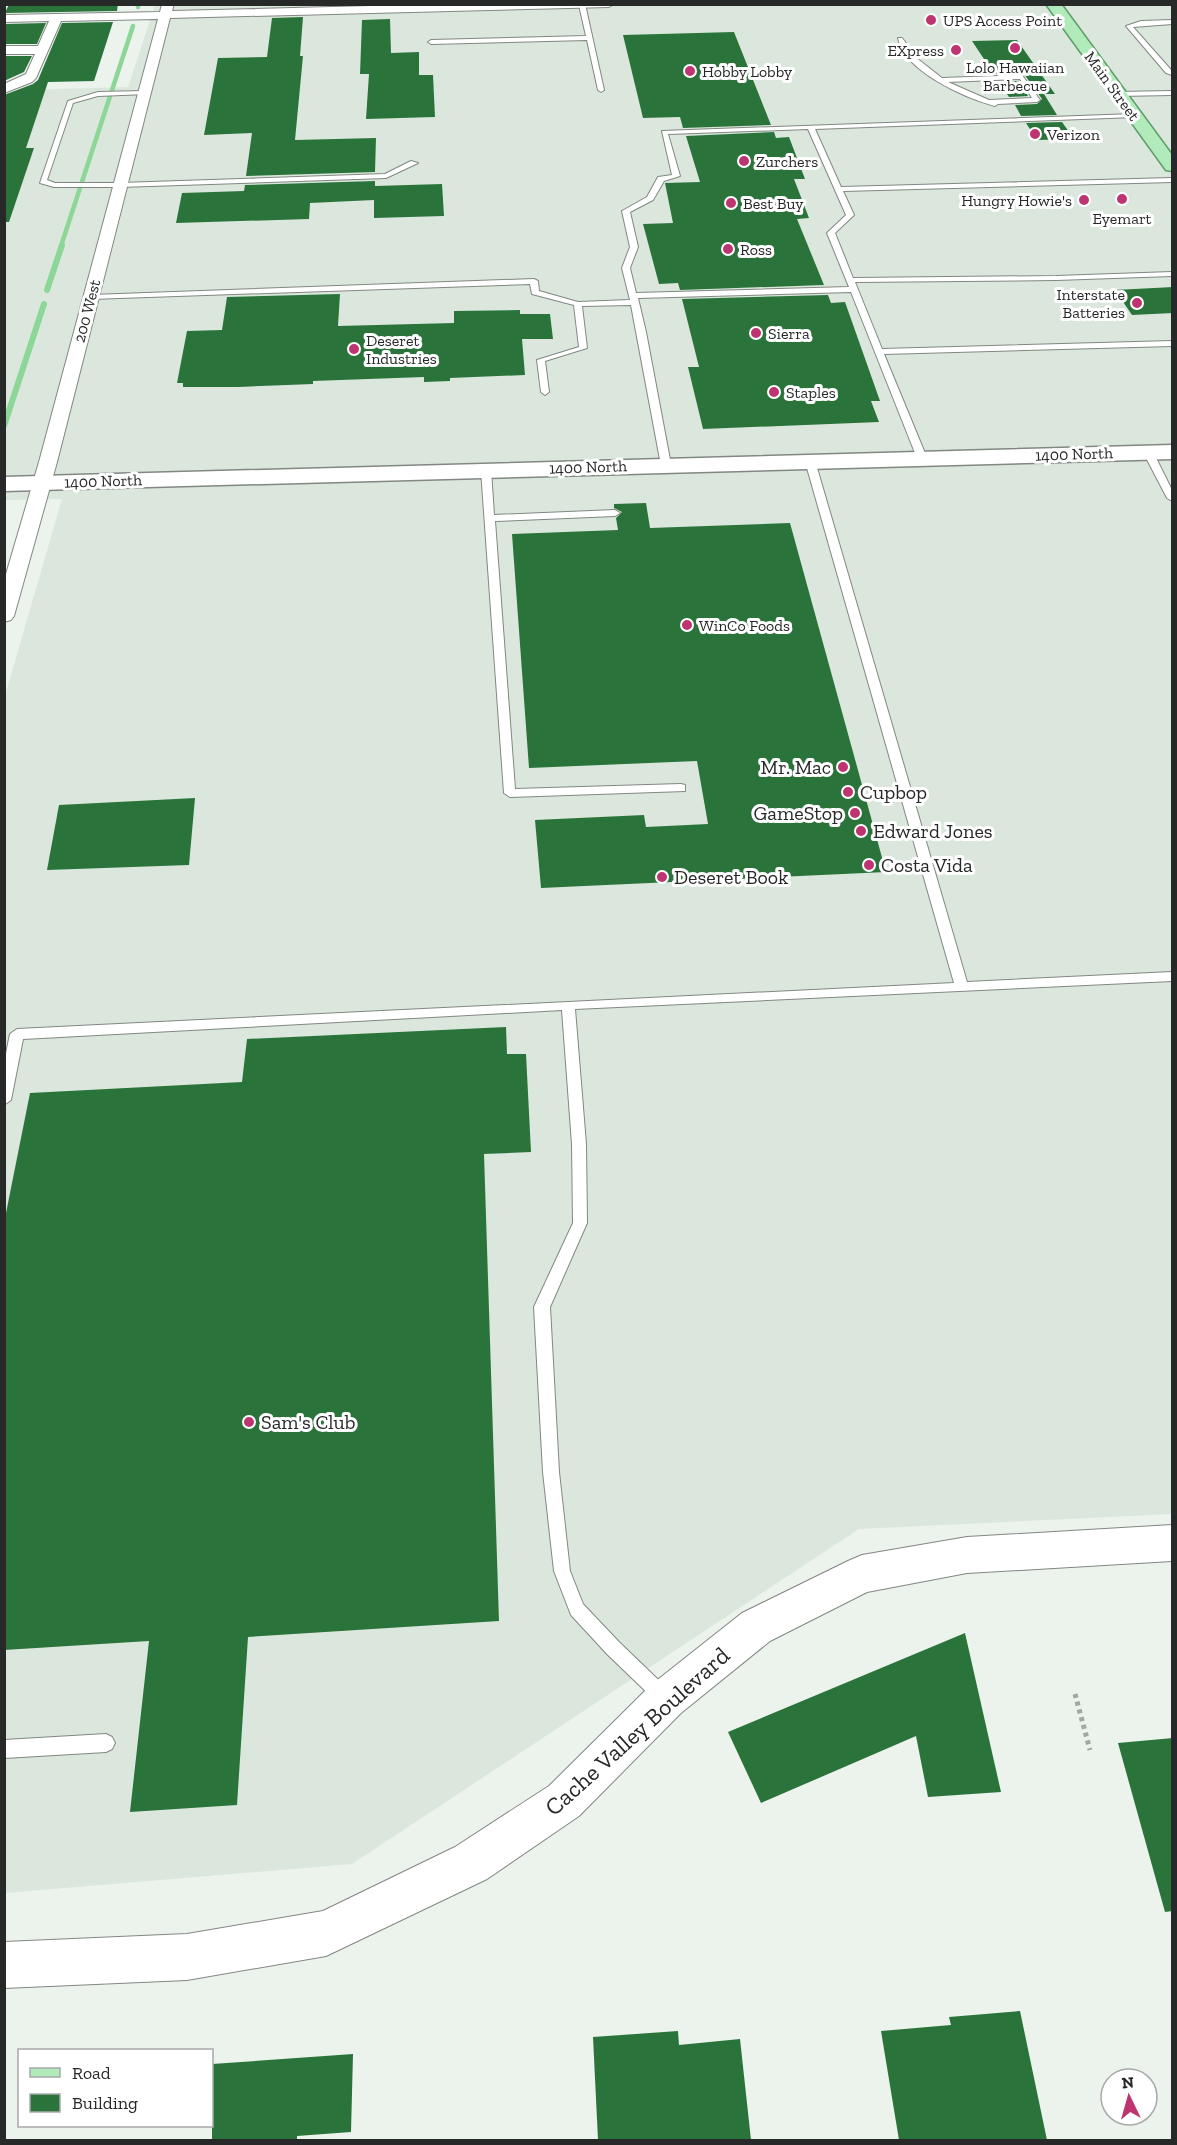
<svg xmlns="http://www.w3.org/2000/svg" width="1177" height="2145" viewBox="0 0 1177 2145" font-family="'Zilla Slab',serif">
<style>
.built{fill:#dbe7dc}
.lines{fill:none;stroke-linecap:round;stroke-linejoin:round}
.stream-far1{stroke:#8cd797;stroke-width:4.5}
.stream{stroke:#8cd797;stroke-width:6}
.building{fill:#2a743b}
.service-casing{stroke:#828782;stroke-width:2}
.minor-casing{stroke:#828782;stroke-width:2}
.tertiary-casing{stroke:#828782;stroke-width:2}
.secondary-casing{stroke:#828782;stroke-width:3}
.primary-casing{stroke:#5f9e69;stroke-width:3}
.path{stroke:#a1a7a2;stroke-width:5;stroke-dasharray:4 4;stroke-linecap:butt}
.service{fill:#fff;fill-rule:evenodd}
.minor{fill:#fff;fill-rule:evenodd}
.tertiary{fill:#fff;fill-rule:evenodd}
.secondary{fill:#fff;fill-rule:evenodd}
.primary{fill:#b1ebbb;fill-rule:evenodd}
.poi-dot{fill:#bd3470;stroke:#fff;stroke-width:2}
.labels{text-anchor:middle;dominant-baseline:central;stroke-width:6;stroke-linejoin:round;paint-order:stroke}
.far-poi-label{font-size:16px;fill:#262927;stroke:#fff;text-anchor:start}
.far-street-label{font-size:16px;fill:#262927;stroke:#fff}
.poi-label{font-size:20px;fill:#262927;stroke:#fff;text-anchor:start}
.near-street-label{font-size:24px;fill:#262927;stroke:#fff}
</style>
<rect width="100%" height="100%" fill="#ecf3ed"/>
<polygon class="built" points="155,5 1172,5 1172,1514 859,1529 352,1864 5,1893 4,699 62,499 5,500 5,129 22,90 128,87"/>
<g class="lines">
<g class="stream-far1">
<polyline points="138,4 138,7"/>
<polyline points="61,246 133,26"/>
</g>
<g class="stream">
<polyline points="47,290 62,245"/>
<polyline points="4,426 44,304"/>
</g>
</g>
<g class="building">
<polygon points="9,4 118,4 117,11 5,13"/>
<polygon points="303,17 300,56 303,56 295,140 376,138 375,172 246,176 252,133 204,135 218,58 267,57 272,18"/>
<polygon points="390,19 391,53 419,52 419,75 433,75 435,117 366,119 369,74 360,74 362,20"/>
<polygon points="113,22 94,81 48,82 26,148 34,148 9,222 4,222 4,95 33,84 38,80 62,23"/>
<polygon points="46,23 37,44 4,44 4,24"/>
<polygon points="734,32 771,125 683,128 680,117 643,118 623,35"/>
<polygon points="1017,40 1055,94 1044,94 1057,115 1021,116 1015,105 1037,104 1042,99 1024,74 994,74 972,41"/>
<polygon points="4,56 32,56 24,72 4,81"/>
<polygon points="1019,81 1028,96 1009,97 999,82"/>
<polygon points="1062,122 1074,139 1037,140 1026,123"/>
<polygon points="774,132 776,138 789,137 805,179 794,179 809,218 797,219 824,285 680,290 678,283 659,284 643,224 673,223 665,183 700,182 686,136"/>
<polygon points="375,181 375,186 442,184 444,216 374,218 374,200 310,203 309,219 176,223 182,193 244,191 245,185"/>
<polygon points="1173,287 1173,313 1132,315 1115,290"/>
<polygon points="340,294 338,326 454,323 454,311 520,310 520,314 550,314 553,339 522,339 525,375 450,378 450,381 424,382 424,377 313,381 313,384 238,387 183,387 183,383 177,383 187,331 222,330 227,297"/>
<polygon points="828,295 831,303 845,302 880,401 871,401 879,422 703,429 688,367 699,367 682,299"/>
<polygon points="646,503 650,528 790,523 886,872 541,888 535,820 644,815 646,827 708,824 697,761 529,768 512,534 618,530 616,518 622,512 614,508 614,504"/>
<polygon points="195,798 189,865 47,870 59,805"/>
<polygon points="506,1027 507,1054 526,1054 531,1152 484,1154 499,1621 248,1637 237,1805 130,1812 149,1641 4,1650 4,1223 30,1093 242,1082 247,1039"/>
<polygon points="965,1633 1001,1792 928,1797 916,1736 761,1803 728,1732"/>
<polygon points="1173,1738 1173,1911 1165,1912 1118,1743"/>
<polygon points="1020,2011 1047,2140 899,2140 881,2031 951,2025 949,2017"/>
<polygon points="678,2031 679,2045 740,2039 751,2140 598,2140 593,2037"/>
<polygon points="353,2054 351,2132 297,2136 297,2140 212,2140 212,2064"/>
</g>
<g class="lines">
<g class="service-casing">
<g id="service">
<polygon points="585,4 604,90 601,92 598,90 587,40 431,44 428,42 431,40 586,36 579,5"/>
<polygon points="1172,20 1172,24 1133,27 1172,71 1172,75 1166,73 1126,26 1141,21"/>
<path d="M898,38H902L919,60L942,78L1022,75L1040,100L1037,102L998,104L995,106C965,98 904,71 898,38ZM1020,79L1032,98L989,100L948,82Z"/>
<polygon points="145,91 147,94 98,96 73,103 47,180 55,183 120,183 385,174 411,161 418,163 386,178 120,187 54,187 40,183 68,101 98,92"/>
<polygon points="1172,91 1172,95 1118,96 1115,94 1118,92"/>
<path d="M1134,114L1136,117L815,129L841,187L1172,178V182L843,191L854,215L835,233L853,278L1056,276L1172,272V276L1056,280L855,282L882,349L1172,341V346L884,354L927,458L922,461L917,458L851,292L638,298L646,332L671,465L666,468L661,465L631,305L582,306L587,348L545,361L549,392L545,395L541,392L537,360L579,347L574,305L532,294L530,284L91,299L87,297L91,295L534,279L538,281L539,291L578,302L630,300L622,268L630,247L622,211L647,197L658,177L672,175L662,131ZM808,129L846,215L827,233L849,287L636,293L630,268L638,247L630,212L653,200L664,181L680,176L668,134Z"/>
<polygon points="1145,450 1153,452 1172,490 1172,501 1167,498 1143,452"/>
<polygon points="810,458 815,461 967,982 1172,972 1172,981 575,1009 586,1144 587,1223 550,1307 559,1472 570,1571 583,1604 619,1642 671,1692 674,1698 671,1704 665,1707 659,1704 607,1654 571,1615 554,1571 543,1472 534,1307 573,1223 572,1144 562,1010 23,1039 11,1100 4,1105 4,1063 10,1034 17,1029 954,983 805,461"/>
<polygon points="486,467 491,470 494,515 615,510 620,513 615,516 495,521 515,789 681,784 685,785 685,791 510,797 504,793 481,470"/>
<polygon points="106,1734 112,1737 115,1743 112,1749 106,1752 4,1758 4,1740"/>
</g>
</g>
<g class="minor-casing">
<polygon id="minor" points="162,4 174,4 172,11 449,4 614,4 609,7 170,18 57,462 14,616 11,620 4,622 4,581 39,462 158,19 61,21 36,78 32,82 4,93 4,84 26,74 35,54 4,54 4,46 38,46 49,21 4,22 4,15 160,12"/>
</g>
<g class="tertiary-casing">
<polygon id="tertiary" points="1172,1525 1172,1561 967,1573 867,1592 770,1641 681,1713 579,1816 487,1879 326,1956 187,1980 4,1988 4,1942 187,1934 323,1911 455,1847 549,1786 651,1685 742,1613 848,1561 862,1555 967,1537"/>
</g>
<g class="secondary-casing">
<polygon id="secondary" points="1172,445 1172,459 4,491 4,477"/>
</g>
<g class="primary-casing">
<polygon id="primary" points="1046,4 1061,4 1172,155 1172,171 1166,170"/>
</g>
<polyline class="path" points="1075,1694 1090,1750"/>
<use href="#service" class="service"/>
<use href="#minor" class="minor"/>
<use href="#tertiary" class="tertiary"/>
<use href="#secondary" class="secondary"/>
<use href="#primary" class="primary"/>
</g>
<g class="poi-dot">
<circle cx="931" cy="20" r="6"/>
<circle cx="1015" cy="48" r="6"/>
<circle cx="956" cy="50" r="6"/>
<circle cx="690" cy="71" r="6"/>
<circle cx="1035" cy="134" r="6"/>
<circle cx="744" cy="161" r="6"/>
<circle cx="1122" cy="199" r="6"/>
<circle cx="1084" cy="200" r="6"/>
<circle cx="731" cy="203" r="6"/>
<circle cx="728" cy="249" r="6"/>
<circle cx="1137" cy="303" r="6"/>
<circle cx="756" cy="333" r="6"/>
<circle cx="354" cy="349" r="6"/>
<circle cx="774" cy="392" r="6"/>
<circle cx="687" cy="625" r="6"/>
<circle cx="843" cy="767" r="6"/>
<circle cx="848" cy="792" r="6"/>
<circle cx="855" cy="813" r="6"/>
<circle cx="861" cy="831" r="6"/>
<circle cx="869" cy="865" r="6"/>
<circle cx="662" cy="877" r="6"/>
<circle cx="249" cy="1422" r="6"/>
</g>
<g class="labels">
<g class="far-poi-label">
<text x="943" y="20">UPS Access Point</text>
<text x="944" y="50" text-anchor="end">EXpress</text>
<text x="1015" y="67" text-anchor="middle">Lolo Hawaiian<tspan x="1015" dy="18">Barbecue</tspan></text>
<text x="702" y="71">Hobby Lobby</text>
<text x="1047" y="134">Verizon</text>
<text x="756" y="161">Zurchers</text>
<text x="1072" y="200" text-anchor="end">Hungry Howie's</text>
<text x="743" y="203">Best Buy</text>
<text x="1122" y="218" text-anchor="middle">Eyemart</text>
<text x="740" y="249">Ross</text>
<text x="1125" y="294" text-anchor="end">Interstate<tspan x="1125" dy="18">Batteries</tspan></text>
<text x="768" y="333">Sierra</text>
<text x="366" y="340">Deseret<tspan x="366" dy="18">Industries</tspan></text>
<text x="786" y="392">Staples</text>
<text x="699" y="625">WinCo Foods</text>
</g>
<g class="far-street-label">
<text transform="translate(1112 86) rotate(54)">Main Street</text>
<text transform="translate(87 311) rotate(-75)">200 West</text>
<text transform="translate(1074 454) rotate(-2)">1400 North</text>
<text transform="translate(588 467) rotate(-2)">1400 North</text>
<text transform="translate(103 481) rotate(-2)">1400 North</text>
</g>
<g class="poi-label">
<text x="831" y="767" text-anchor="end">Mr. Mac</text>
<text x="860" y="792">Cupbop</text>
<text x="843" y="813" text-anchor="end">GameStop</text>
<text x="873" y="831">Edward Jones</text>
<text x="881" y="865">Costa Vida</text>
<text x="674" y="877">Deseret Book</text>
<text x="261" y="1422">Sam's Club</text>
</g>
<g class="near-street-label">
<text transform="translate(637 1731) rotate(-42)">Cache Valley Boulevard</text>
</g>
</g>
<rect width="1177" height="2145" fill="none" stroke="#262927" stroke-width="12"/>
<rect x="18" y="2049" width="195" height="78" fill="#ffffff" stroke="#a8a9a9" stroke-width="1.5"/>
<rect x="30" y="2068" width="30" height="9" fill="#b1ebbb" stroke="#a8a9a9" stroke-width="1.5"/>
<text x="72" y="2079" font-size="18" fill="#262927">Road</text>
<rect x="30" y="2094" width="30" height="18" fill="#2a743b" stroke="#a8a9a9" stroke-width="1.5"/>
<text x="72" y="2109" font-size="18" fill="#262927">Building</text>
<g transform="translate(1129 2097) rotate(355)"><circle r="28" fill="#ffffff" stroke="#a8a9a9" stroke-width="1.5"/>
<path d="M0-4.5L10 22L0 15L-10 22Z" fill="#bd3470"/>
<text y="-9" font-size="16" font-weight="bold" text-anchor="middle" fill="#262927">N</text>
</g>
</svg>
